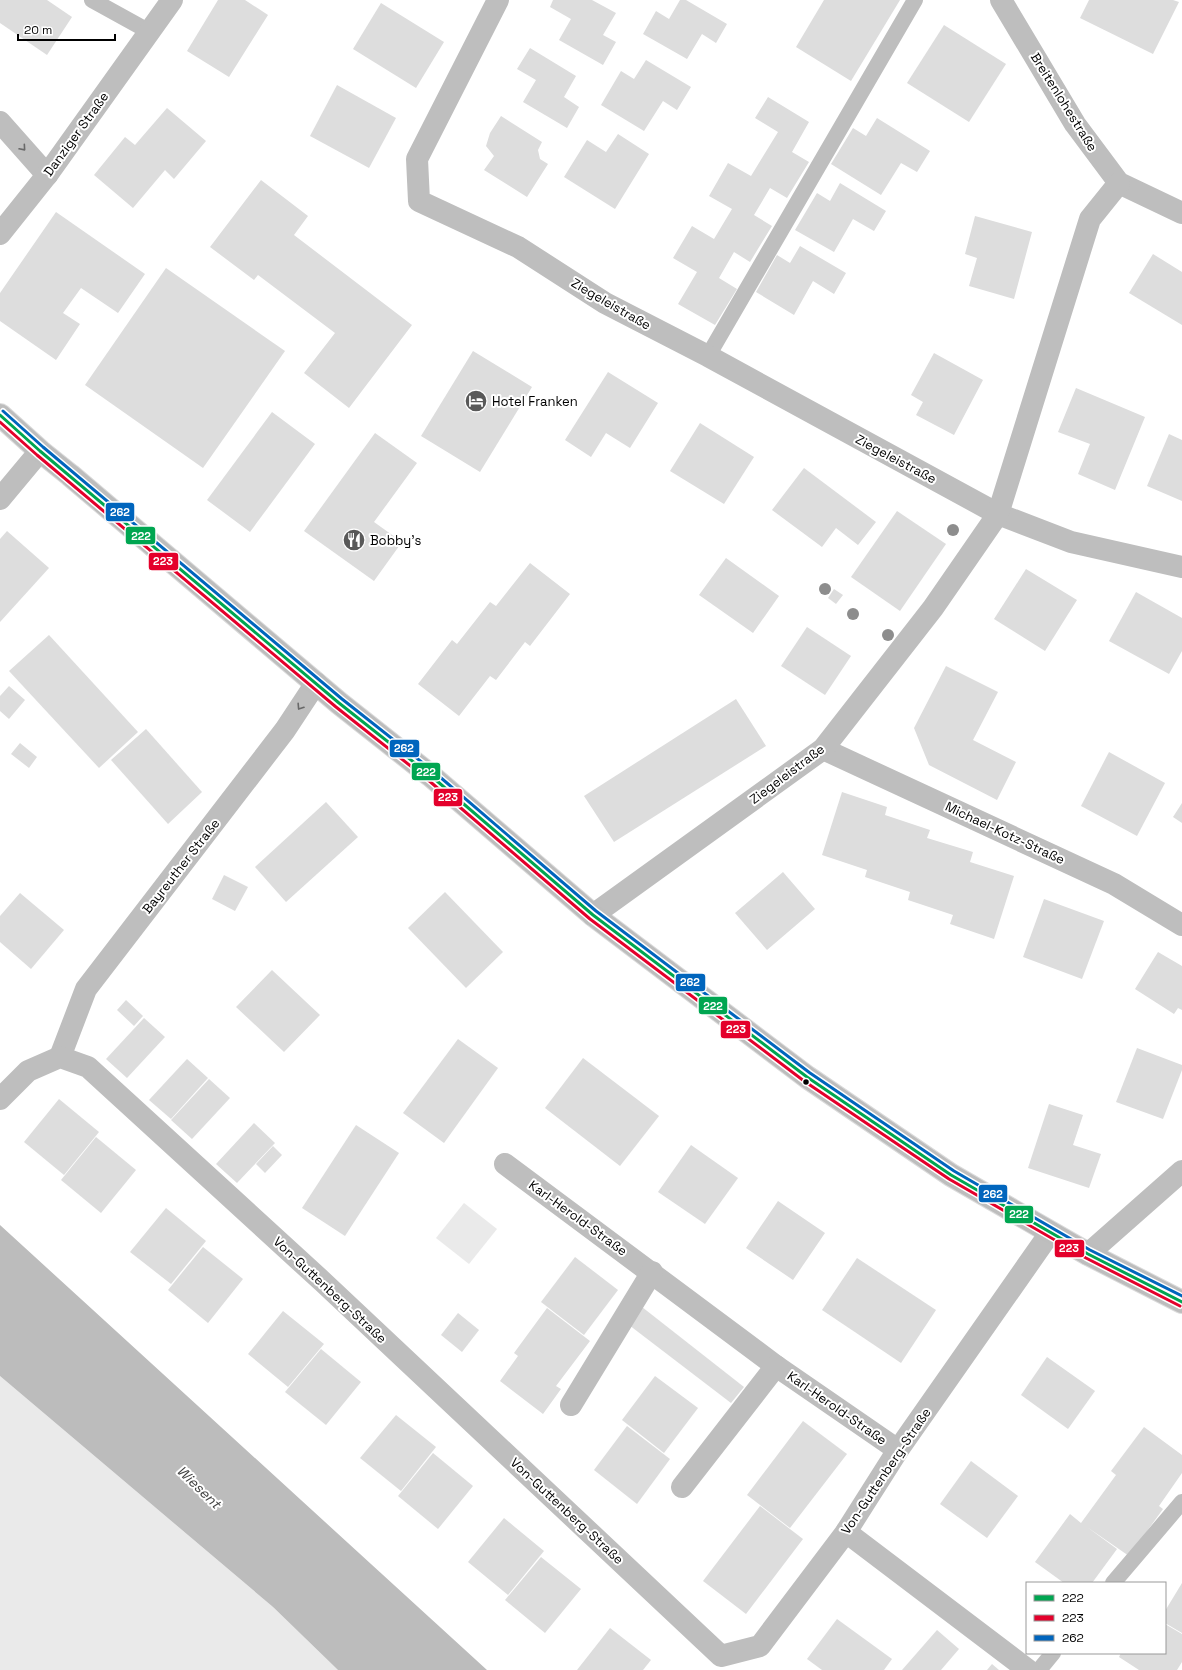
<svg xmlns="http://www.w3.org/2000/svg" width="1182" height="1670" viewBox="0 0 1182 1670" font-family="'Space Grotesk',sans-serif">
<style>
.green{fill:#eaeaea}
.water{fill:#bcbcbc}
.building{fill:#ddd}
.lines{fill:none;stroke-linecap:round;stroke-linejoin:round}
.primary-casing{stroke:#dbdbdb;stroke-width:24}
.service{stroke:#bebebe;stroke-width:16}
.minor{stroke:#bebebe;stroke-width:22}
.primary{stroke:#bdbdbd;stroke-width:22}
.bus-1-casing{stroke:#fff;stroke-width:6}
.bus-2-casing{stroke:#fff;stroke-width:6}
.bus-3-casing{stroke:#fff;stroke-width:6}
.bus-1{stroke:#00a651;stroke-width:3}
.bus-2{stroke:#e4002b;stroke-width:3}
.bus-3{stroke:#0065bd;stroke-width:3}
.tree{fill:#8d8d8d}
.oneway{stroke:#686868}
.bus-dot{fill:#000;stroke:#fff;stroke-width:1.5}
.labels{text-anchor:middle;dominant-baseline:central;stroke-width:4;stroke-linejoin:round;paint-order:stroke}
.street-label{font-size:13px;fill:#000;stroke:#fff}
.poi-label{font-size:13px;fill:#000;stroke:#fff;text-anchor:start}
.water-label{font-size:14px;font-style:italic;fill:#414141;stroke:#fff}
.line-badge{stroke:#fff;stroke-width:1.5}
.badge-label{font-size:11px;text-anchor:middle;font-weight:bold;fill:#fff}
</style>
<rect width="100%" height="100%" fill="#fff"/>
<g class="green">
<polygon points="464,1203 497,1229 469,1264 436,1238"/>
<polygon points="0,1376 273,1607 338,1670 0,1670"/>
</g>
<polygon class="water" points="0,1225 487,1670 338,1670 273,1607 0,1376"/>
<g class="building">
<polygon points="0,0 47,0 72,17 47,55 0,23"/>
<polygon points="218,0 245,0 268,15 229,77 187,51"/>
<polygon points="553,0 592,0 616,13 603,35 616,42 603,65 559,40 571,19 550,7"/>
<polygon points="680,0 686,0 727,24 716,43 702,34 687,59 643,34 656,11 669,19"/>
<polygon points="824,0 900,0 851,81 796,47"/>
<polygon points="1089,0 1173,0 1179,2 1153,54 1080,18"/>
<polygon points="381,3 444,42 416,88 353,49"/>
<polygon points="944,25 1006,64 969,122 907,83"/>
<polygon points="530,48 576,76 564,97 579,107 567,128 523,102 536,80 517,69"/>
<polygon points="646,60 691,87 677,110 663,101 644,131 601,105 621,71 634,79"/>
<polygon points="337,85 396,118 369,168 310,136"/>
<polygon points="768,97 809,122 792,152 809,162 787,198 770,188 754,215 772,226 750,262 734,252 719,278 737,289 715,325 678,304 697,272 673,258 692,226 714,239 732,209 709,196 728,163 751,176 778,132 755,118"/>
<polygon points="167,108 206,141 174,179 165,170 133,208 94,175 125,137 135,145"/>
<polygon points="501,116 542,142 538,150 540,159 548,164 527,197 484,170 494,156 486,146 490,133"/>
<polygon points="877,118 930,151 917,172 901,163 881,195 831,164 853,128 866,136"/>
<polygon points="618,134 649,154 615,209 564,177 587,140 606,152"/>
<polygon points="261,180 308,216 294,235 412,325 349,408 304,373 335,333 258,275 254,280 210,247"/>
<polygon points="840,183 886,211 874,231 853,219 834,252 795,230 817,193 830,201"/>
<polygon points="56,212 145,274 118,313 81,288 63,313 80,324 56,360 0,321 0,293"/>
<polygon points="975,216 1032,232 1014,299 969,286 977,258 965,254"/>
<polygon points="800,246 846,273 834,294 813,281 794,315 756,292 777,255 790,263"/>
<polygon points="1153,254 1182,272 1182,325 1129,293"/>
<polygon points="166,268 285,351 203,468 85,385"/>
<polygon points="473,351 532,387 480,472 421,436"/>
<polygon points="934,353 983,380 954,435 916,415 923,402 911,395"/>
<polygon points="608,372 658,403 630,448 606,433 591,457 565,440"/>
<polygon points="1076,388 1145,417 1115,490 1078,474 1090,444 1058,432"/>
<polygon points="272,412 315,444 250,532 207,500"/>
<polygon points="700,423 754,457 724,504 670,471"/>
<polygon points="375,433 417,463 374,522 402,542 374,581 304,531"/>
<polygon points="1169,434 1182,440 1182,501 1147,486"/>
<polygon points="804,468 876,522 858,545 836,528 822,547 772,510"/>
<polygon points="897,511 946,544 900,611 851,577"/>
<polygon points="7,531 49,568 0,622 0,539"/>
<polygon points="726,558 779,596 753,633 699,595"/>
<polygon points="530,563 570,594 530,646 525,642 496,680 490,676 459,716 418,684 452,640 457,644 490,602 496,606"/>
<polygon points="1026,569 1077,600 1045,651 994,619"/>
<polygon points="834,589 843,595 836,604 828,598"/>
<polygon points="1136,592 1182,618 1182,651 1169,674 1109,641"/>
<polygon points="807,627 851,656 825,695 781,666"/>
<polygon points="49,635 138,732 99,768 9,671"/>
<polygon points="946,666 998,692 973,740 1016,762 997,800 929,765 914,728"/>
<polygon points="9,686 25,700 9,719 0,711 0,696"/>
<polygon points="736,699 766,746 614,842 584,796"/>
<polygon points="146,729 202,792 168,824 111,760"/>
<polygon points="20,743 37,757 29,768 11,754"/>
<polygon points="1109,752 1165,783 1137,836 1081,806"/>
<polygon points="842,792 887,807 885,815 930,830 927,838 973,852 970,862 1014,876 994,939 950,924 953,915 908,900 910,892 865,877 867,870 822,855"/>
<polygon points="326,802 358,837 286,902 255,867"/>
<polygon points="1182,803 1182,823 1173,817"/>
<polygon points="783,872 815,909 767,950 735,913"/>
<polygon points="224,875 248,887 235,911 212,899"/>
<polygon points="445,892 503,952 466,988 408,928"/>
<polygon points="20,893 64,930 31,969 0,942 0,916"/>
<polygon points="1044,899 1104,921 1082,979 1023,957"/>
<polygon points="1158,952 1182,966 1182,1010 1178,1008 1174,1014 1135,989"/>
<polygon points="272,970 320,1015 284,1052 236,1007"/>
<polygon points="126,1000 143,1016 134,1026 117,1010"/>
<polygon points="144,1018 165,1037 127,1078 106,1059"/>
<polygon points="458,1039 498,1068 444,1143 403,1113"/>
<polygon points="1137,1048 1182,1065 1182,1070 1163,1119 1116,1102"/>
<polygon points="583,1058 659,1116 620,1166 545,1108"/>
<polygon points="187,1059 208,1078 171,1119 149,1100"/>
<polygon points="209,1079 230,1098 192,1139 171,1120"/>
<polygon points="59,1099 99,1132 64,1175 24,1142"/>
<polygon points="1049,1104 1083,1115 1073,1145 1101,1154 1089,1188 1028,1168"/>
<polygon points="254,1123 275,1143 237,1183 216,1164"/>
<polygon points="356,1125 399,1153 345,1236 302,1208"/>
<polygon points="96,1137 136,1170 101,1213 61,1180"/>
<polygon points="691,1145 738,1178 705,1224 658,1192"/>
<polygon points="273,1146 282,1155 265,1173 256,1164"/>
<polygon points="778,1201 825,1233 793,1280 746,1248"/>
<polygon points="166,1208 206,1241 171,1284 130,1252"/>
<polygon points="203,1247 243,1279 208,1323 168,1290"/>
<polygon points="575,1257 618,1290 584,1335 541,1302"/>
<polygon points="857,1258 936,1310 901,1363 822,1310"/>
<polygon points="642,1307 744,1387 731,1403 629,1325"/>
<polygon points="547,1308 590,1341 556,1386 561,1389 543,1414 500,1381 518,1356 514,1353"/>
<polygon points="283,1311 324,1344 288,1387 248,1354"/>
<polygon points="458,1313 479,1330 462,1352 441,1335"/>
<polygon points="321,1349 361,1382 326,1425 285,1392"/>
<polygon points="1047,1357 1095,1391 1068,1429 1021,1395"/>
<polygon points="655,1376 698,1408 664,1453 622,1420"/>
<polygon points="396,1415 436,1447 401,1491 360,1458"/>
<polygon points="803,1421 847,1454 790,1528 747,1495"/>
<polygon points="627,1426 670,1459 637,1504 594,1470"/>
<polygon points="1144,1427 1182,1455 1182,1473 1159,1506 1163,1509 1129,1556 1087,1527 1117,1549 1092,1583 1064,1583 1035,1562 1070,1514 1081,1523 1116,1475 1111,1471"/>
<polygon points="433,1453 473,1486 438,1529 398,1496"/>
<polygon points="971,1461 1018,1496 987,1538 940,1504"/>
<polygon points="760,1506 803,1539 746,1614 703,1581"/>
<polygon points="504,1518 544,1551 508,1595 468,1562"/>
<polygon points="541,1557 581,1589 545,1633 505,1600"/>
<polygon points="1182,1583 1182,1633 1165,1623 1165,1611"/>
<polygon points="837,1619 892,1659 884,1670 822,1670 807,1659"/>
<polygon points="1165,1624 1182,1634 1182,1662 1177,1670 1139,1670 1119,1657 1121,1653 1165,1653"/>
<polygon points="610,1628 651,1660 643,1670 577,1670"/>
<polygon points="937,1630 959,1649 941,1670 902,1670"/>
<polygon points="992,1664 999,1670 987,1670"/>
</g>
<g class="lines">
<g class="primary-casing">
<polyline id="primary" points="0,415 40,451 70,475 339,703 430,775 593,915 807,1077 951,1175 1088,1254 1182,1302"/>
</g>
<g class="service">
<polyline points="92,0 150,32"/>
<polyline points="708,356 915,0"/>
<polyline points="1113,1583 1182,1502"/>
<polyline points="1039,1670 1053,1653"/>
</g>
<g class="minor">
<polyline points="498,0 417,159 419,201 518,247 605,303 708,356 998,514 1071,542 1182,567"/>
<polyline points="1001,0 1075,124 1119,183 1182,213"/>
<polyline points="0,122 47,175"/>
<polyline points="0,234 47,175 172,0"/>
<polyline points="0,499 40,451"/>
<polyline points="823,749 1114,884 1182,925"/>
<polyline points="593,915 823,749 933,608 998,514 1090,219 1119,183"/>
<polyline points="60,1057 86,989 285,730 316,683"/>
<polyline points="0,1099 28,1071 60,1057 88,1067 323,1282 721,1656 760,1646 846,1532 898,1450 1050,1233"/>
<polyline points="505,1164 776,1366 898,1450"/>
<polyline points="1088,1254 1182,1171"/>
<polyline points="571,1405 652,1272"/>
<polyline points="682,1487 776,1366"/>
<polyline points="846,1532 1028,1670"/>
</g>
<use href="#primary" class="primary"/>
<g class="bus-1-casing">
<polyline id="bus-1" points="0,415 40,451 339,703 430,775 593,915 807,1077 951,1175 1088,1254 1182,1302"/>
</g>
<g class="bus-2-casing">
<polyline id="bus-2" points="0,422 37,455 336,707 427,779 590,919 804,1081 949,1179 1086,1258 1180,1306"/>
</g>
<g class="bus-3-casing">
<polyline id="bus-3" points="3,411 43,447 342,699 433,771 596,911 810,1073 954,1171 1090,1250 1182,1296"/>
</g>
<use href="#bus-1" class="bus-1"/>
<use href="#bus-2" class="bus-2"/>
<use href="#bus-3" class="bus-3"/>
</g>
<g class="tree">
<circle cx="953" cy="530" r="6"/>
<circle cx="825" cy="589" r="6"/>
<circle cx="853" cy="614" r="6"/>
<circle cx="888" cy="635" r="6"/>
</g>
<defs><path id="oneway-chevron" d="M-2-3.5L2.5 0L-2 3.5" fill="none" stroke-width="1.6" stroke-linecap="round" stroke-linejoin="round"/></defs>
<g class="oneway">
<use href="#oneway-chevron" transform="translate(23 148) rotate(49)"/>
<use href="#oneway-chevron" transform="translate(300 707) rotate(123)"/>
</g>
<defs>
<g id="hotel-disc" transform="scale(1.15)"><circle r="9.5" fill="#595959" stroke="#fff"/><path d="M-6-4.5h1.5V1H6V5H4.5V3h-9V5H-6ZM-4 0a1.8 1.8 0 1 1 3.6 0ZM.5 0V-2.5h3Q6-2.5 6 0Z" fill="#fff"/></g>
<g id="restaurant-disc" transform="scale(1.15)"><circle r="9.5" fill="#595959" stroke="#fff"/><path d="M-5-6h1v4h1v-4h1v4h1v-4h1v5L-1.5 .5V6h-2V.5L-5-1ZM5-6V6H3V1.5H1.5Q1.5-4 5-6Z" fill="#fff"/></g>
</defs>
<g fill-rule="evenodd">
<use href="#hotel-disc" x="476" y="401"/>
<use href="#restaurant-disc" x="354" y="540"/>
</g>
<circle class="bus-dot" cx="806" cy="1082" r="3.5"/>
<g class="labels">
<g class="street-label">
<text transform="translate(1064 102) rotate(58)">Breitenlohestraße</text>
<text transform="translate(76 134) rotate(-54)">Danziger Straße</text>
<text transform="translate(611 304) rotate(30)">Ziegeleistraße</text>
<text transform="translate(896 459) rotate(28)">Ziegeleistraße</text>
<text transform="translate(787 774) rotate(-37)">Ziegeleistraße</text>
<text transform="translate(1005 833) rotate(25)">Michael-Kotz-Straße</text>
<text transform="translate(181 866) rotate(-52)">Bayreuther Straße</text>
<text transform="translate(578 1218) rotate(36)">Karl-Herold-Straße</text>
<text transform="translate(330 1290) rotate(43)">Von-Guttenberg-Straße</text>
<text transform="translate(837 1408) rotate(35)">Karl-Herold-Straße</text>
<text transform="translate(886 1471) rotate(-56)">Von-Guttenberg-Straße</text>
<text transform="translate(567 1511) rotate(43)">Von-Guttenberg-Straße</text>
</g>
<g class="poi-label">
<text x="492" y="401">Hotel Franken</text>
<text x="370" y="540">Bobby's</text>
</g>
<g class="water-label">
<text transform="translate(199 1487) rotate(44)">Wiesent</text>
</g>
</g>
<g class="line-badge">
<rect x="105" y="502" width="30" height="20" rx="4" fill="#0065bd"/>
<rect x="125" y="526" width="31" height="19" rx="4" fill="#00a651"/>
<rect x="148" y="552" width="31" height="19" rx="4" fill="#e4002b"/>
<rect x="389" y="739" width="31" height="19" rx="4" fill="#0065bd"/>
<rect x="411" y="762" width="30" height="19" rx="4" fill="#00a651"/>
<rect x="433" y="788" width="30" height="19" rx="4" fill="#e4002b"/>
<rect x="675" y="973" width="31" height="19" rx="4" fill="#0065bd"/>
<rect x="698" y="996" width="30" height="19" rx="4" fill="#00a651"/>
<rect x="720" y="1020" width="31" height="19" rx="4" fill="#e4002b"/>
<rect x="978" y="1184" width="30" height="19" rx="4" fill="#0065bd"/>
<rect x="1004" y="1205" width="30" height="19" rx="4" fill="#00a651"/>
<rect x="1054" y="1239" width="31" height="19" rx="4" fill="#e4002b"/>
</g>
<g class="badge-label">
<text x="120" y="516">262</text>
<text x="141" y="540">222</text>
<text x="163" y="565">223</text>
<text x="404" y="752">262</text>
<text x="426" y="776">222</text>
<text x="448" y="801">223</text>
<text x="690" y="986">262</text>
<text x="713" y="1010">222</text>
<text x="736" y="1033">223</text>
<text x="993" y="1198">262</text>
<text x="1019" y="1218">222</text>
<text x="1069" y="1252">223</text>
</g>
<rect x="1026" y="1582" width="140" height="72" fill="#ffffff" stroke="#999999"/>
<rect x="1034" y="1595" width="20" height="6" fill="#00a651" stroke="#999999"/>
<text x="1062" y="1602" font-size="12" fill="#000000">222</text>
<rect x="1034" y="1615" width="20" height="6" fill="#e4002b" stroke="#999999"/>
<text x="1062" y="1622" font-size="12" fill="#000000">223</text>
<rect x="1034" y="1635" width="20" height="6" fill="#0065bd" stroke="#999999"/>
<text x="1062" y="1642" font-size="12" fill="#000000">262</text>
<path d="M18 34v6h97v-6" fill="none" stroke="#000000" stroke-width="2"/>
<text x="24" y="34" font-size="12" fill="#000000" stroke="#ffffff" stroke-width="3" paint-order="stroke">20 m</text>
</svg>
